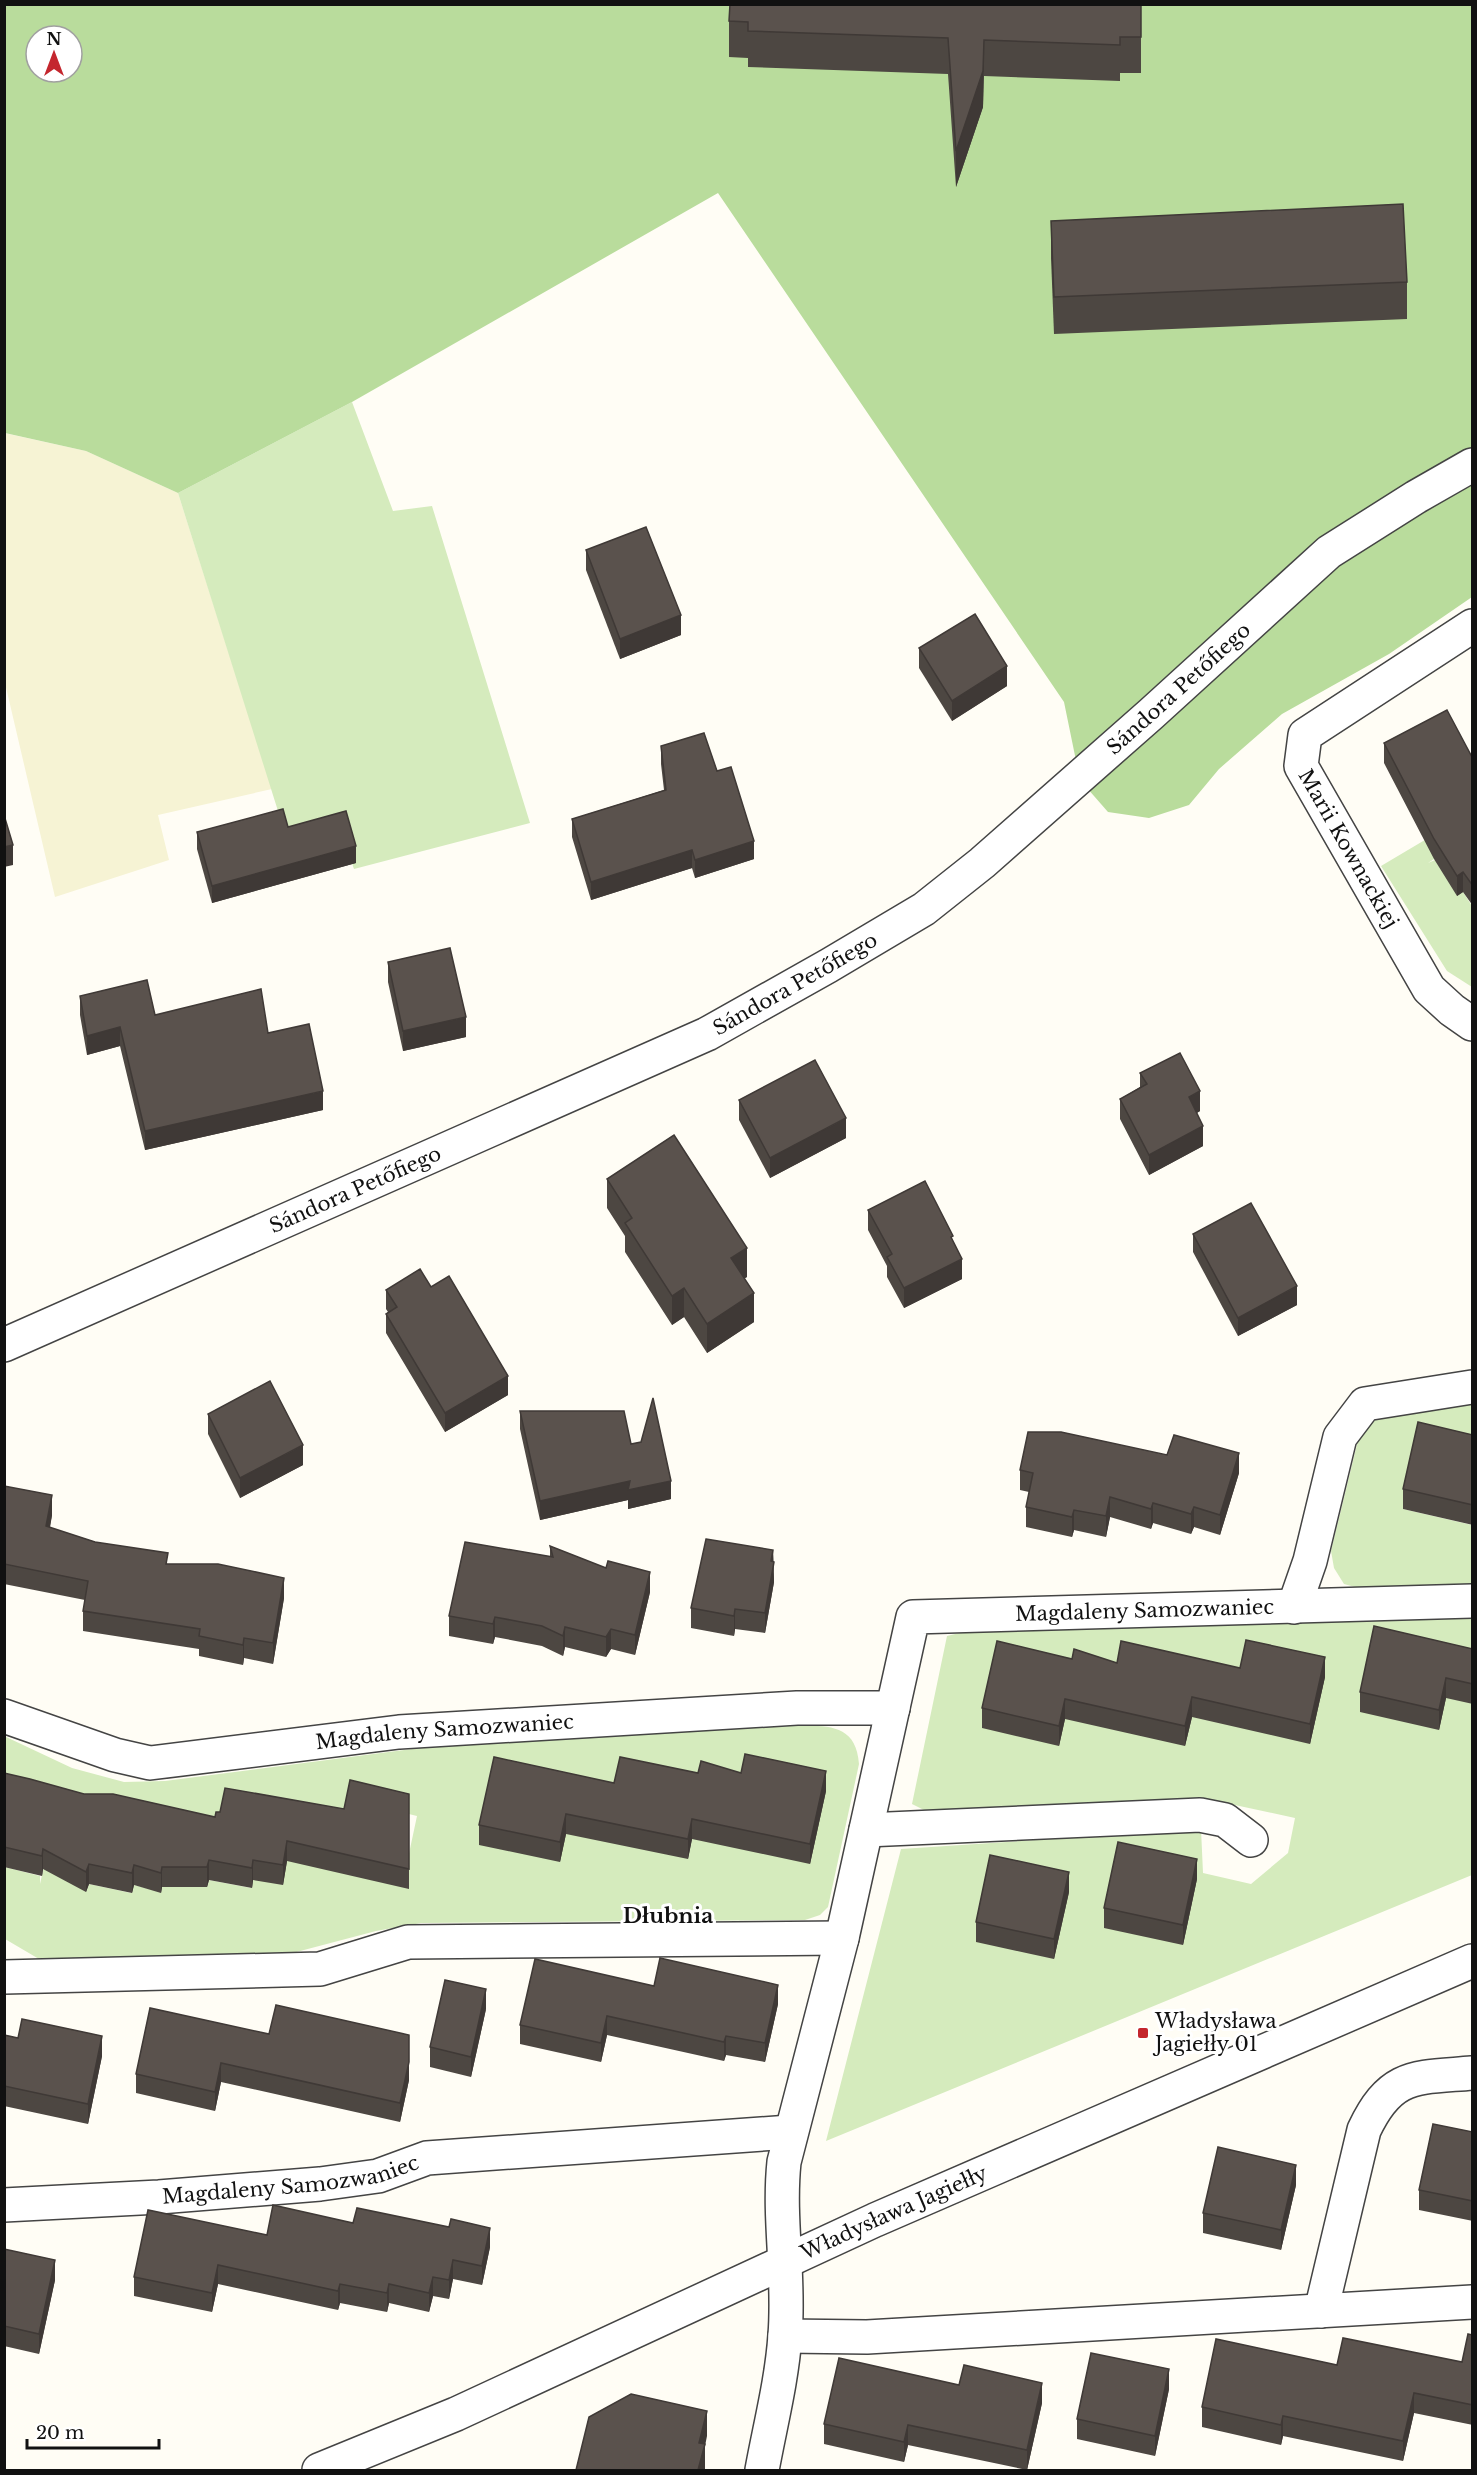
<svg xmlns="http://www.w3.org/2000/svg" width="1477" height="2475" viewBox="0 0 1477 2475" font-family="'Libre Baskerville',serif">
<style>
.farmland{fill:#f6f3d4}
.green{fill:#d5ebbd;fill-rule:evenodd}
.forest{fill:#b9dc9c;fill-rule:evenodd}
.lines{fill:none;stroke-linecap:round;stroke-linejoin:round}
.minor-casing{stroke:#444;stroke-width:36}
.minor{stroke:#fff;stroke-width:33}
.wall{fill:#4d4742}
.shaded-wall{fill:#3f3936}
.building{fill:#5a524d;stroke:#3f3936;stroke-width:1.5}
.poi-dot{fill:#c4262e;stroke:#fff;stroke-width:2}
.labels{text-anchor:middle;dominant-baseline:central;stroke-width:6;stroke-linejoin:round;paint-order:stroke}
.street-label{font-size:20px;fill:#111;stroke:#fff}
.poi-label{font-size:20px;fill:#111;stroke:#fff;text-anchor:start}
.neighbourhood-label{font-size:21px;font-weight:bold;fill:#111;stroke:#fff}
</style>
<rect width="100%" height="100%" fill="#fffdf5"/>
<polygon class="farmland" points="4,433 86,451 178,493 272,789 158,815 169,860 55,897 5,683"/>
<g class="green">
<polygon points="352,402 393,511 432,506 530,823 354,869 341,832 289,846 178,493"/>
<polygon points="1472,812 1472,834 1428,863 1435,860 1457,895 1463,892 1472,906 1472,987 1447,971 1381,866"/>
<polygon points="1472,1401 1472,1455 1403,1509 1472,1525 1472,1585 1366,1590 1344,1584 1334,1568 1331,1551 1359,1436 1368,1423 1386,1413"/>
<polygon points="1472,1616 1472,1875 826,2141 901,1849 1201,1829 1203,1873 1251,1884 1288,1853 1295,1818 1207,1799 930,1813 912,1804 947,1636 980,1628"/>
<path d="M789,1726C823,1726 856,1721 859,1764L828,1907L820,1915L805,1920L421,1923L376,1931L285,1955L52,1962L39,1959L5,1939V1867L40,1876V1884L52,1831L5,1793L4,1736L72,1768L124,1782L165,1781L520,1735ZM376,1806L417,1816L404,1877ZM103,1822L161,1892L134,1885L131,1893L89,1884L86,1892ZM217,1832L251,1888L209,1880L207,1887Z"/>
</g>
<path class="forest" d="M5,5H1472V597L1389,654L1282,714L1219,769L1189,805L1149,818L1108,812L1080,780L1064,702L718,193L352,402L178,493L86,451L5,433ZM36,36H72V72H36Z"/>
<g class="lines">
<g class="minor-casing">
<g id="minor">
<path id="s1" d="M1472,626L1305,735L1301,766L1429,989L1452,1010L1472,1024"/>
<path id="s2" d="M4,1345L707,1034L828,966L924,909L982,863L1151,714L1329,552L1416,497L1472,465"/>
<polyline points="1294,1607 1310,1561 1340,1437 1365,1404 1472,1387"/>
<path id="s3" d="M4,1716L115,1755L150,1763L399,1732L797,1708H893"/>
<polyline points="866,1830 1200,1815 1225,1820 1251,1840"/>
<polyline points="4,1977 320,1969 408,1942 842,1938"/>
<path id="s4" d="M4,2205L159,2197L320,2184L378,2176L427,2158L790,2132"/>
<path d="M1321,2311L1364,2130C1391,2073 1415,2078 1472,2073"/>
<polyline points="785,2336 867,2337 1472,2302"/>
<path id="s5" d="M319,2470L456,2414L875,2220L1472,1961"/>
<path id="s6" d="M762,2470C770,2426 782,2380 785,2335C790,2277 778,2220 784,2162L842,1938L913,1617L1472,1601"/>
</g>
</g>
<use href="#minor" class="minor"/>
</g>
<g class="wall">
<polygon points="1141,4 1141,73 1120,73 1120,81 984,76 983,107 956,187 948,74 748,67 748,58 729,57 729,21"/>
<polygon points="1051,221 1407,282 1407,319 1054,334 1051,258"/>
<polygon points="586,550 681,635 620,659 586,570"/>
<polygon points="919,648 1007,686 952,721 919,668"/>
<polygon points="1384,743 1473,759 1473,906 1463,892 1457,896 1434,859 1384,763"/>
<polygon points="661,746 717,771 754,859 695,878 692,868 591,900 572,837 572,819 664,790 661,764"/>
<polygon points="288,827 356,863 212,903 197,849 197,832"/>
<polygon points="388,962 466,1037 403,1051 388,982"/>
<polygon points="80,996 155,1015 268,1033 323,1110 145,1150 120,1046 87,1055 80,1015"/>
<polygon points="1140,1073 1200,1111 1197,1113 1203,1146 1149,1175 1120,1119 1120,1099 1140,1087"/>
<polygon points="739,1100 846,1138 770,1178 739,1120"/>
<polygon points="607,1179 747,1277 744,1278 754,1322 707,1353 684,1317 672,1325 625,1252 625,1236 607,1208"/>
<polygon points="868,1210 953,1241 962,1279 904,1308 887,1277 887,1266 868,1230"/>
<polygon points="1193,1234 1297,1305 1238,1336 1193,1252"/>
<polygon points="431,1287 508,1395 445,1432 386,1333 386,1314 388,1312 386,1309 386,1290"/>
<polygon points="520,1411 631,1444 671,1499 628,1509 628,1500 540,1520 520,1429"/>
<polygon points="208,1414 303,1465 240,1498 208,1434"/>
<polygon points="1473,1435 1473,1525 1403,1509 1403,1489"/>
<polygon points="1020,1470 1239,1473 1220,1535 1194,1527 1191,1534 1153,1523 1151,1529 1110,1517 1106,1537 1074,1530 1072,1537 1026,1527 1026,1507 1029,1492 1020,1490"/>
<polygon points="4,1486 52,1515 50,1528 168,1564 284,1598 273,1664 244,1658 243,1665 199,1656 199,1649 83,1631 83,1611 85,1600 4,1584"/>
<polygon points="550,1546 650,1592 635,1655 611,1649 606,1657 565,1647 563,1656 542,1646 495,1637 493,1644 449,1636 449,1616 550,1557"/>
<polygon points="773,1550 774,1582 765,1633 735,1629 734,1636 691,1628 691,1608"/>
<polygon points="1473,1649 1473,1704 1446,1698 1439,1730 1360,1712 1360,1692"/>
<polygon points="1072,1659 1117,1663 1240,1668 1325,1677 1310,1744 1192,1717 1185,1746 1065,1719 1059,1746 982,1728 982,1708"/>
<polygon points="4,1773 84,1794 215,1817 220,1812 344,1809 409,1794 409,1889 287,1861 283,1885 253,1880 252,1888 209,1880 207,1887 162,1887 161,1893 134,1885 132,1893 89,1884 86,1892 43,1869 42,1876 4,1867"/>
<polygon points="698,1773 741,1773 826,1791 810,1864 692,1839 688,1859 566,1834 560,1862 479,1845 479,1825 614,1783"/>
<polygon points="1197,1879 1183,1945 1104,1928 1104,1908"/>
<polygon points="1069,1892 1054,1959 976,1942 976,1922"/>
<polygon points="654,1986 778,2004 765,2062 726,2055 724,2061 607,2035 601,2062 520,2044 520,2025"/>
<polygon points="150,2008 409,2080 400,2122 221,2082 215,2111 136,2093 136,2074"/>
<polygon points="486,2009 471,2077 430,2067 430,2047"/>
<polygon points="4,2035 102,2056 88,2124 4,2106"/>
<polygon points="1473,2132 1473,2221 1419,2210 1419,2190"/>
<polygon points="1296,2185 1281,2250 1203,2233 1203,2213"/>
<polygon points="267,2235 490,2247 482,2285 453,2279 449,2299 433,2296 429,2312 389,2303 387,2312 340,2303 338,2310 218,2284 212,2312 134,2296 134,2277"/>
<polygon points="4,2249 55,2280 39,2354 4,2346"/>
<polygon points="1473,2335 1473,2425 1414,2413 1403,2461 1283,2436 1281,2445 1202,2427 1202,2407 1337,2365 1462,2362"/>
<polygon points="959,2385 1042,2403 1027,2470 908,2445 904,2462 824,2444 824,2424"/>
<polygon points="1169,2389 1155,2456 1077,2439 1077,2419"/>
</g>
<g class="shaded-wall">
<polygon points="984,40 983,107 956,187 956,151"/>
<polygon points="681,615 681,635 620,659 620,639"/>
<polygon points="1007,666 1007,686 952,721 952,701"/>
<polygon points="754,841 754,859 695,878 695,860"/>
<polygon points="13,845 13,865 4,867 4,847"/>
<polygon points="356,846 356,863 212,903 212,886"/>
<polygon points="692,850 692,868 591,900 591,882"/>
<polygon points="1463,872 1463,892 1457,896 1457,876"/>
<polygon points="466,1017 466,1037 403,1051 403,1031"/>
<polygon points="120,1027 120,1046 87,1055 87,1036"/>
<polygon points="323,1091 323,1110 145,1150 145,1131"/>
<polygon points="1200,1091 1200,1111 1189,1117 1189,1097"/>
<polygon points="846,1118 846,1138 770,1178 770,1158"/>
<polygon points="1203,1126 1203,1146 1149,1175 1149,1155"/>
<polygon points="747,1248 747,1277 731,1287 731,1258"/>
<polygon points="962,1259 962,1279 904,1308 904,1288"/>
<polygon points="1297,1286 1297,1305 1238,1336 1238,1318"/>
<polygon points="684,1288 684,1317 672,1325 672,1296"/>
<polygon points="754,1293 754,1322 707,1353 707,1324"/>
<polygon points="508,1376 508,1395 445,1432 445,1413"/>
<polygon points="303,1445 303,1465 240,1498 240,1478"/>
<polygon points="1239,1453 1239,1473 1220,1535 1220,1515"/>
<polygon points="630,1481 671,1481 671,1499 628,1509 628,1500 540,1520 540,1501"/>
<polygon points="52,1495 52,1515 46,1546 46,1526"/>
<polygon points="1110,1497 1110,1517 1106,1537 1106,1516"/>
<polygon points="1153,1503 1153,1523 1151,1529 1151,1509"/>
<polygon points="1194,1507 1194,1527 1191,1534 1191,1514"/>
<polygon points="1074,1510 1074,1530 1072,1537 1072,1517"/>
<polygon points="773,1550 774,1582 765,1633 765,1613"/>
<polygon points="650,1572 650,1592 635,1655 635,1635"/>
<polygon points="284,1578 284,1598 273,1664 273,1643"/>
<polygon points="735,1609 735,1629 734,1636 734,1616"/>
<polygon points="495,1617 495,1637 493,1644 493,1624"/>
<polygon points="565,1627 565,1647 563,1656 563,1636"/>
<polygon points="611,1629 611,1649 606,1657 606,1637"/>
<polygon points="244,1638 244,1658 243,1665 243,1645"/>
<polygon points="1325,1657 1325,1677 1310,1744 1310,1724"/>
<polygon points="1446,1678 1446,1698 1439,1730 1439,1710"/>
<polygon points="1192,1697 1192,1717 1185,1746 1185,1726"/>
<polygon points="1065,1699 1065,1719 1059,1746 1059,1726"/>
<polygon points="826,1771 826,1791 810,1864 810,1844"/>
<polygon points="566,1814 566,1834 560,1862 560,1842"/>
<polygon points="692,1819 692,1839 688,1859 688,1839"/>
<polygon points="287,1841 287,1861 283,1885 283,1865"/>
<polygon points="43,1849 43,1869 42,1876 42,1856"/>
<polygon points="1197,1859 1197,1879 1183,1945 1183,1925"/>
<polygon points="209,1860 209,1880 207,1887 207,1867"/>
<polygon points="253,1860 253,1880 252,1888 252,1868"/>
<polygon points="89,1864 89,1884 86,1892 86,1872"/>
<polygon points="134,1865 134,1885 132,1893 132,1873"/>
<polygon points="162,1867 162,1887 161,1893 161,1873"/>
<polygon points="1069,1872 1069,1892 1054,1959 1054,1939"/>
<polygon points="778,1985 778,2004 765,2062 765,2043"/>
<polygon points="486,1989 486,2009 471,2077 471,2057"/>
<polygon points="607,2016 607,2035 601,2062 601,2043"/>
<polygon points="102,2036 102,2056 88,2124 88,2104"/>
<polygon points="726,2036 726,2055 724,2061 724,2042"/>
<polygon points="409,2062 409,2080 400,2122 400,2103"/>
<polygon points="221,2063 221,2082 215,2111 215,2092"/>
<polygon points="1296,2165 1296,2185 1281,2250 1281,2230"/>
<polygon points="490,2228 490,2247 482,2285 482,2266"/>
<polygon points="55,2260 55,2280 39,2354 39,2334"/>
<polygon points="453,2260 453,2279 449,2299 449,2280"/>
<polygon points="218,2265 218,2284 212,2312 212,2293"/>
<polygon points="433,2277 433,2296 429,2312 429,2293"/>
<polygon points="340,2284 340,2303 338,2310 338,2291"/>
<polygon points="389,2284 389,2303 387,2312 387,2293"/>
<polygon points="1169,2369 1169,2389 1155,2456 1155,2436"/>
<polygon points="1042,2383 1042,2403 1027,2470 1027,2450"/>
<polygon points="1414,2393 1414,2413 1403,2461 1403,2441"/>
<polygon points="707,2411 707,2436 705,2446 705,2469 704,2470 698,2470 699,2443"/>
<polygon points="1283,2416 1283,2436 1281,2445 1281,2425"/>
<polygon points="908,2425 908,2445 904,2462 904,2442"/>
</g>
<g class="building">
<polygon points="730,4 1141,4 1141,37 1120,37 1120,45 984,40 983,71 956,151 948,38 748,31 748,22 729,21"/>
<polygon points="1403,204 1407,282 1054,297 1051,221"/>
<polygon points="646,527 681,615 620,639 586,550"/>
<polygon points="975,614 1007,666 952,701 919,648"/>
<polygon points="1447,710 1473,759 1473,886 1463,872 1457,876 1434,839 1384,743"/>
<polygon points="704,733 717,771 731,767 754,841 695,860 692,850 591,882 572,819 666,790 661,746"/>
<polygon points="283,809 288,827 346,811 356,846 212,886 197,832"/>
<polygon points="4,815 13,845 4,847"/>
<polygon points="450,948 466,1017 403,1031 388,962"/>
<polygon points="147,980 155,1015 261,989 268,1033 309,1024 323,1091 145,1131 120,1027 87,1036 80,996"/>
<polygon points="1180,1053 1200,1091 1189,1097 1203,1126 1149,1155 1120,1099 1147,1084 1140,1073"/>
<polygon points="815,1060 846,1118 770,1158 739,1100"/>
<polygon points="674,1135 747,1248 731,1258 754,1293 707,1324 684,1288 672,1296 625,1223 632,1218 607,1179"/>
<polygon points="925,1181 953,1236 951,1237 962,1259 904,1288 887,1257 892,1254 868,1210"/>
<polygon points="1251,1203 1297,1286 1238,1318 1193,1234"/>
<polygon points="420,1269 431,1287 449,1276 508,1376 445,1413 386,1314 397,1307 386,1290"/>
<polygon points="270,1381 303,1445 240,1478 208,1414"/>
<polygon points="653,1398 671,1481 628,1490 630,1481 540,1501 520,1411 624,1411 631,1444 641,1442"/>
<polygon points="1418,1422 1473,1435 1473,1505 1403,1489"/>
<polygon points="1028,1432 1061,1432 1167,1455 1174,1435 1239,1453 1220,1515 1194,1507 1191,1514 1153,1503 1151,1509 1110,1497 1106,1516 1074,1510 1072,1517 1026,1507 1033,1473 1020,1470"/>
<polygon points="4,1486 52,1495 46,1526 95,1542 168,1553 166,1564 218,1564 284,1578 273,1643 244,1638 243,1645 199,1636 200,1629 83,1611 88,1581 4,1564"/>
<polygon points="706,1539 773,1550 771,1561 774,1562 765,1613 735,1609 734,1616 691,1608"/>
<polygon points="465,1542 553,1557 550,1546 606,1568 608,1561 650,1572 635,1635 611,1629 606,1637 565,1627 563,1636 542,1626 495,1617 493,1624 449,1616"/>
<polygon points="1374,1626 1473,1649 1473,1684 1446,1678 1439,1710 1360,1692"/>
<polygon points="1246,1640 1325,1657 1310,1724 1192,1697 1185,1726 1065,1699 1059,1726 982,1708 997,1641 1072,1659 1074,1649 1117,1663 1121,1641 1240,1668"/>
<polygon points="745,1754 826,1771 810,1844 692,1819 688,1839 566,1814 560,1842 479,1825 494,1757 614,1783 620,1757 698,1773 701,1761 741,1773"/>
<polygon points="4,1773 30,1779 84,1794 113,1794 215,1817 216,1812 220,1812 225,1788 344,1809 350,1780 409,1794 409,1869 287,1841 283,1865 253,1860 252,1868 209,1860 207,1867 162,1867 161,1873 134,1865 132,1873 89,1864 86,1872 43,1849 42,1856 4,1847"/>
<polygon points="1118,1842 1197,1859 1183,1925 1104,1908"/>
<polygon points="990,1855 1069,1872 1054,1939 976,1922"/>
<polygon points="660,1958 778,1985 765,2043 726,2036 724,2042 607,2016 601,2043 520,2025 535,1959 654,1986"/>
<polygon points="445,1980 486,1989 471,2057 430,2047"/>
<polygon points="276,2005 409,2035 409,2062 400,2103 221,2063 215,2092 136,2074 150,2008 269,2034"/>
<polygon points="22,2019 102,2036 88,2104 4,2086 4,2035 18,2038"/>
<polygon points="1433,2124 1473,2132 1473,2201 1419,2190"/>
<polygon points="1218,2147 1296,2165 1281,2230 1203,2213"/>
<polygon points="273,2205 353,2223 357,2208 449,2227 451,2219 490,2228 482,2266 453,2260 449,2280 433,2277 429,2293 389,2284 387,2293 340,2284 338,2291 218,2265 212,2293 134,2277 148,2210 267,2235"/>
<polygon points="4,2249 55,2260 39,2334 4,2326"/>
<polygon points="1468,2334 1473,2335 1473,2405 1414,2393 1403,2441 1283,2416 1281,2425 1202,2407 1216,2339 1337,2365 1343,2338 1462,2362"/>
<polygon points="1091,2353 1169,2369 1155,2436 1077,2419"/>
<polygon points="839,2358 959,2385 964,2365 1042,2383 1027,2450 908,2425 904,2442 824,2424"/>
<polygon points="631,2394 707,2411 699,2443 705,2444 698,2470 576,2470 589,2417"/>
</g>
<rect class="poi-dot" x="1137" y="2027" width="12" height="12" rx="3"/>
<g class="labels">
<g class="street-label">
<text stroke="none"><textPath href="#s2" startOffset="1356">Sándora Petőfiego</textPath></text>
<text stroke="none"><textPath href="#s1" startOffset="326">Marii Kownackiej</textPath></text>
<text stroke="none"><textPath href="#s2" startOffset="870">Sándora Petőfiego</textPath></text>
<text stroke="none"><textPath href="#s2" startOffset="384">Sándora Petőfiego</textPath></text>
<text stroke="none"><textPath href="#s6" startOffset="1102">Magdaleny Samozwaniec</textPath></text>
<text stroke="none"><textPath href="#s3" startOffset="450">Magdaleny Samozwaniec</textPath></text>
<text stroke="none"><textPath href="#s4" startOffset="288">Magdaleny Samozwaniec</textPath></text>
<text stroke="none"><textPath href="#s5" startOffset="630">Władysława Jagiełły</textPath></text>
</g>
<g class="poi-label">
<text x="1155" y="2021">Władysława<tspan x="1155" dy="23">Jagiełły 01</tspan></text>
</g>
<g class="neighbourhood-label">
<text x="668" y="1916">Dłubnia</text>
</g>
</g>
<rect width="1477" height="2475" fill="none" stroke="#111111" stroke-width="12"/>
<g transform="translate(54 54)"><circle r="28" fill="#ffffff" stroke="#a0a0a0" stroke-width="1.5"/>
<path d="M0-4.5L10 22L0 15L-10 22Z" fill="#c4262e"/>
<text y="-9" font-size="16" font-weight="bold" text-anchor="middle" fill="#111111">N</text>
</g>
<path d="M27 2439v9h132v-9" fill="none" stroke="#111111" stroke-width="3"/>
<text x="36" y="2439" font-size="18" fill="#111111" stroke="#ffffff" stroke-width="4.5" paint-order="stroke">20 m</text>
</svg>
